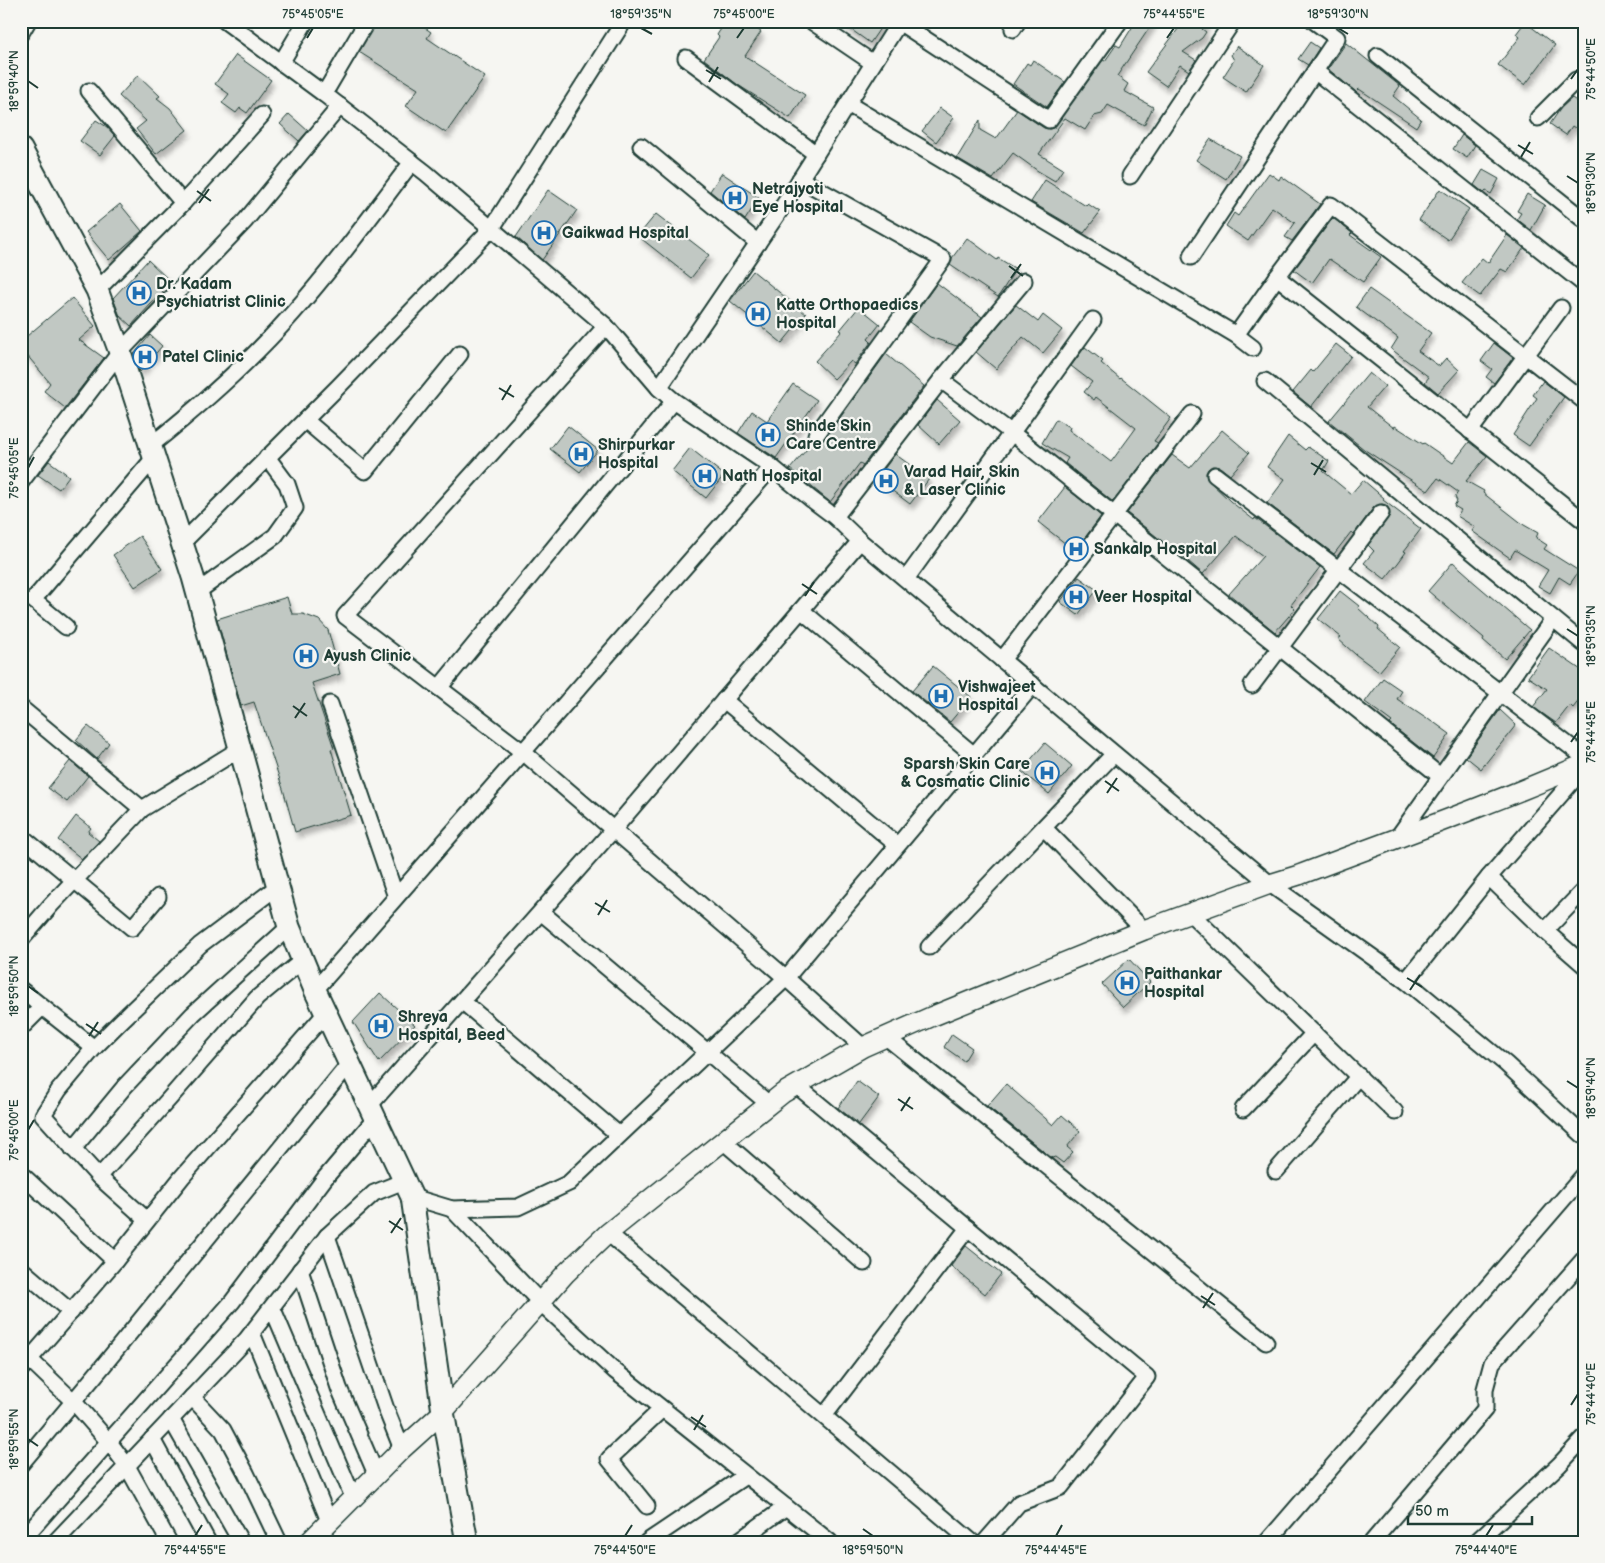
<svg xmlns="http://www.w3.org/2000/svg" width="1605" height="1563" viewBox="0 0 1605 1563" font-family="'Balsamiq Sans',sans-serif">
<style>
.building{fill:#c1c8c3;stroke:#1f3d34;filter:url(#shadow)}
.lines{fill:none;stroke-linecap:round;stroke-linejoin:round}
.minor-casing{stroke:#1f3d34;stroke-width:19}
.tertiary-casing{stroke:#1f3d34;stroke-width:22}
.secondary-casing{stroke:#1f3d34;stroke-width:25}
.minor{stroke:#f6f6f2;stroke-width:15}
.tertiary{stroke:#f6f6f2;stroke-width:19}
.secondary{stroke:#f6f6f2;stroke-width:21}
.ticks{fill:none;stroke:#1f3d34;stroke-width:2}
.labels{text-anchor:middle;dominant-baseline:central;stroke-width:4.5;stroke-linejoin:round;paint-order:stroke}
.poi-label{font-size:16px;font-weight:bold;fill:#1f3d34;stroke:#f6f6f2;text-anchor:start}
.neatline{fill:none;stroke:#1f3d34;stroke-width:2}
.ticks-label{font-size:12px;text-anchor:middle;fill:#1f3d34}
</style>
<defs>
<filter id="shadow"><feDropShadow dx="3" dy="5.5" stdDeviation="2.5" flood-color="#0004"/></filter>
</defs>
<rect width="100%" height="100%" fill="#f6f6f2"/>
<filter id="ink" filterUnits="userSpaceOnUse"><feTurbulence type="fractalNoise" baseFrequency=".02" numOctaves="2"/><feDisplacementMap in="SourceGraphic" scale="10" xChannelSelector="R" yChannelSelector="G"/><feConvolveMatrix kernelMatrix="1 2 1 2 8 2 1 2 1" color-interpolation-filters="sRGB"/></filter>
<g filter="url(#ink)">
<g class="building">
<polygon points="376,21 415,21 431,32 427,38 485,77 446,133 406,106 418,89 359,52"/>
<polygon points="726,21 746,21 761,32 745,56 805,95 790,118 738,85 704,59 719,37 717,35"/>
<polygon points="839,21 885,21 870,43"/>
<polygon points="1136,21 1154,21 1117,76 1128,84 1124,91 1153,107 1144,125 1108,105 1102,114 1094,116 1085,130 1065,118 1039,154 1063,169 1055,181 1038,171 1013,153 993,179 957,158 980,120 980,130 996,139 1017,110 1044,128 1049,129 1053,128 1103,60 1105,61 1116,45 1120,47"/>
<polygon points="1184,21 1208,21 1202,29 1206,32 1202,38 1183,52 1196,60 1189,71 1180,65 1166,86 1146,72"/>
<polygon points="1525,22 1555,45 1525,85 1498,65 1520,37 1516,34"/>
<polygon points="1310,42 1319,48 1308,65 1298,59"/>
<polygon points="1346,43 1400,86 1393,96 1421,119 1416,127 1359,89 1356,92 1328,69"/>
<polygon points="1237,46 1264,65 1246,92 1223,77 1234,60 1231,55"/>
<polygon points="236,55 271,80 247,113 240,108 236,113 222,103 229,94 215,84"/>
<polygon points="1033,60 1065,82 1047,107 1013,84 1027,63 1030,65"/>
<polygon points="138,75 160,96 157,98 170,108 187,130 156,154 136,129 146,121 119,96"/>
<polygon points="1572,98 1584,106 1584,115 1575,128 1572,126 1566,135 1550,124 1561,108"/>
<polygon points="940,108 954,118 936,142 922,131"/>
<polygon points="289,114 308,131 299,141 280,124"/>
<polygon points="96,120 107,127 115,136 100,155 80,141"/>
<polygon points="1462,135 1475,145 1467,158 1453,149"/>
<polygon points="1210,139 1240,156 1226,179 1196,160"/>
<polygon points="1483,170 1499,179 1491,194 1486,191 1484,193 1474,185"/>
<polygon points="722,173 759,198 745,220 710,191"/>
<polygon points="1269,173 1279,180 1281,176 1320,204 1292,241 1285,237 1295,223 1272,207 1248,241 1226,226 1234,213 1238,216"/>
<polygon points="1045,180 1086,206 1088,204 1100,212 1084,233 1031,202"/>
<polygon points="1440,189 1469,209 1448,240 1419,220"/>
<polygon points="548,190 577,210 542,260 516,237"/>
<polygon points="1527,194 1545,205 1531,230 1517,219 1521,213 1517,211"/>
<polygon points="120,204 142,231 109,260 86,232"/>
<polygon points="656,214 709,255 691,278 638,236"/>
<polygon points="1333,218 1352,233 1350,235 1381,257 1363,282 1329,259 1312,283 1294,270"/>
<polygon points="1507,235 1524,248 1507,272 1501,269 1480,296 1462,283 1482,258 1488,263"/>
<polygon points="967,238 997,260 998,258 1016,269 998,297 950,265 952,258"/>
<polygon points="148,260 171,282 131,326 120,316 113,298"/>
<polygon points="753,271 806,314 782,343 730,301"/>
<polygon points="937,283 982,317 957,346 930,337 909,322"/>
<polygon points="1369,289 1431,333 1418,351 1439,366 1446,358 1459,370 1438,393 1425,382 1429,377 1391,349 1398,338 1356,307"/>
<polygon points="72,298 95,326 79,340 104,358 65,408 44,391 50,383 21,348 21,341"/>
<polygon points="1016,305 1038,322 1043,315 1062,330 1043,353 1023,337 996,369 976,352"/>
<polygon points="859,307 880,324 868,339 871,342 855,364 851,361 834,379 815,361 842,331 840,330"/>
<polygon points="150,335 162,346 140,372 134,354"/>
<polygon points="1494,343 1513,358 1494,383 1486,377 1492,369 1481,361"/>
<polygon points="1336,344 1351,356 1311,407 1293,392 1311,370 1313,372"/>
<polygon points="1085,347 1103,361 1101,363 1120,379 1121,378 1171,418 1154,441 1158,443 1113,502 1065,463 1068,458 1042,443 1056,419 1070,427 1069,430 1111,462 1136,428 1096,397 1094,400 1084,392 1092,382 1071,366"/>
<polygon points="886,354 924,386 863,465 860,463 830,502 790,469 812,443 819,444 824,440"/>
<polygon points="1369,373 1385,386 1367,407 1394,428 1395,426 1423,444 1424,443 1453,463 1469,442 1487,456 1466,481 1484,491 1483,493 1524,525 1538,533 1536,538 1547,545 1544,549 1579,571 1570,584 1559,577 1550,593 1538,586 1548,570 1515,550 1510,558 1472,531 1475,527 1457,516 1461,510 1454,506 1457,501 1455,497 1458,492 1438,478 1428,491 1365,450 1329,421"/>
<polygon points="1543,381 1564,397 1529,446 1513,435 1537,398 1533,395"/>
<polygon points="793,384 817,400 776,458 738,433 752,411 767,421"/>
<polygon points="937,400 960,420 939,444 918,425"/>
<polygon points="568,426 598,450 580,472 550,449"/>
<polygon points="1222,430 1249,453 1230,475 1220,467 1212,466 1208,469 1206,473 1207,479 1230,501 1254,520 1255,518 1320,567 1291,605 1295,609 1275,632 1229,594 1263,556 1236,536 1203,574 1173,548 1172,549 1127,513 1172,455 1190,468"/>
<polygon points="1288,436 1305,450 1308,447 1329,461 1323,471 1351,494 1363,480 1384,498 1383,500 1421,529 1404,551 1406,552 1398,563 1385,579 1364,563 1374,551 1368,545 1390,515 1389,509 1386,505 1382,504 1374,507 1354,534 1351,532 1334,554 1267,503 1285,479 1267,467"/>
<polygon points="690,448 724,475 706,498 672,471"/>
<polygon points="895,454 929,479 910,504 882,483 884,480 879,476"/>
<polygon points="49,461 69,476 59,489 38,475"/>
<polygon points="1065,487 1101,516 1075,551 1038,522"/>
<polygon points="140,536 162,569 135,587 113,555"/>
<polygon points="1453,562 1470,577 1469,578 1530,630 1505,659 1483,640 1484,638 1428,591"/>
<polygon points="1079,577 1097,590 1078,615 1060,602"/>
<polygon points="1340,591 1359,606 1358,608 1379,627 1378,629 1400,647 1379,672 1355,654 1338,639 1341,637 1318,619"/>
<polygon points="287,597 292,614 303,614 319,620 328,630 340,674 312,683 334,748 331,749 351,815 295,832 283,789 254,702 241,706 217,619"/>
<polygon points="1549,648 1584,672 1584,694 1573,708 1570,705 1556,723 1533,707 1547,689 1528,677"/>
<polygon points="933,666 971,697 950,722 912,691"/>
<polygon points="1383,678 1402,691 1397,699 1427,719 1428,718 1450,734 1433,758 1390,724 1392,722 1365,702"/>
<polygon points="1500,710 1516,725 1481,769 1466,757"/>
<polygon points="88,726 109,743 97,759 76,740"/>
<polygon points="1045,743 1072,766 1049,794 1021,771"/>
<polygon points="70,761 88,776 67,802 48,788"/>
<polygon points="76,816 91,828 88,832 99,841 82,859 58,840"/>
<polygon points="1129,959 1150,982 1123,1007 1102,984"/>
<polygon points="380,993 415,1025 379,1062 353,1022"/>
<polygon points="952,1034 972,1048 964,1061 944,1047"/>
<polygon points="857,1081 879,1097 859,1124 838,1108"/>
<polygon points="1006,1084 1053,1125 1062,1115 1080,1131 1067,1147 1073,1152 1063,1163 1055,1157 1052,1158 987,1106"/>
<polygon points="966,1246 1001,1274 985,1294 951,1266"/>
</g>
<g class="lines">
<g class="minor-casing">
<g id="minor">
<polyline points="225,21 324,94 426,173 606,326 659,388 674,401 772,467 811,499 835,517 860,541 1270,884 1406,981 1506,1064 1584,1136"/>
<polyline points="811,21 873,63"/>
<polyline points="899,22 1049,120 1120,21"/>
<polyline points="1013,29 1018,21"/>
<polyline points="21,33 28,21"/>
<polyline points="1378,56 1584,220"/>
<polyline points="686,58 816,154"/>
<polyline points="281,63 306,21"/>
<polyline points="1315,71 1584,284"/>
<polyline points="89,91 183,203"/>
<polyline points="324,94 367,21"/>
<polyline points="848,104 1236,335 1253,348"/>
<polyline points="1538,118 1576,80 1584,78"/>
<polyline points="641,146 758,243"/>
<polyline points="1130,176 1233,21"/>
<polyline points="800,179 943,259 816,435"/>
<polyline points="1191,257 1337,38 1314,21"/>
<polyline points="1277,277 1584,521"/>
<polyline points="97,290 183,203 262,115"/>
<polyline points="606,326 345,616 523,752 786,978 863,1047"/>
<polyline points="1236,335 1277,277 1331,205 1584,401"/>
<polyline points="941,380 1012,433 1440,776"/>
<polyline points="1265,381 1584,644"/>
<polyline points="659,388 785,203 900,21"/>
<polyline points="305,420 365,471 460,354"/>
<polyline points="1470,431 1561,308"/>
<path d="M150,446C200,406 249,363 292,314C335,266 373,213 412,162"/>
<polyline points="1215,475 1584,757"/>
<polyline points="21,482 120,352 245,221 340,106"/>
<polyline points="835,517 941,380 1024,281"/>
<polyline points="182,543 338,387 492,228 624,21"/>
<polyline points="906,579 1093,320"/>
<polyline points="197,592 275,536 295,508 287,484 267,457"/>
<polyline points="801,610 974,755"/>
<polyline points="66,627 33,600 154,458"/>
<polyline points="1002,660 1192,414"/>
<polyline points="1252,685 1381,513"/>
<polyline points="439,688 674,401"/>
<polyline points="724,700 897,845"/>
<polyline points="330,704 396,897"/>
<polyline points="21,708 142,809"/>
<polyline points="1044,828 1144,930"/>
<polyline points="21,836 132,928 158,897"/>
<polyline points="1397,838 1553,619"/>
<polyline points="1489,877 1545,931 1584,965"/>
<polyline points="541,912 769,1104"/>
<polyline points="1190,913 1395,1112"/>
<polyline points="1545,931 1584,890"/>
<polyline points="21,940 51,905 142,809 240,749"/>
<polyline points="929,947 1114,754"/>
<polyline points="1406,981 1489,877 1584,768"/>
<polyline points="21,990 94,1048"/>
<polyline points="315,990 772,467"/>
<polyline points="462,1001 619,1135"/>
<polyline points="21,1028 42,1007"/>
<polyline points="886,1037 1266,1342"/>
<polyline points="796,1085 1147,1377 1061,1487 1019,1503 985,1542"/>
<polyline points="369,1106 613,830 860,541"/>
<polyline points="1243,1109 1314,1033"/>
<polyline points="723,1141 864,1263"/>
<polyline points="73,1149 125,1086 193,1014 289,927"/>
<polyline points="1276,1171 1359,1076"/>
<polyline points="21,1174 115,1261"/>
<polyline points="99,1177 43,1115 59,1090 94,1048 120,1022 200,945 277,887"/>
<polyline points="412,1197 452,1209 518,1207 569,1183 786,978 1033,685"/>
<polyline points="452,1209 540,1302 615,1371 830,1542"/>
<polyline points="147,1220 99,1177 169,1099 257,998 303,960"/>
<polyline points="608,1233 972,1542"/>
<polyline points="327,1236 386,1409 402,1449"/>
<polyline points="21,1269 71,1312"/>
<polyline points="300,1270 339,1388 376,1474"/>
<polyline points="272,1307 353,1497"/>
<polyline points="252,1333 329,1521"/>
<polyline points="21,1351 74,1402 109,1442 127,1466 169,1542"/>
<polyline points="21,1369 115,1261 182,1177 326,1013"/>
<polyline points="192,1397 223,1430 246,1473 279,1542"/>
<polyline points="824,1416 968,1228"/>
<polyline points="171,1419 241,1542"/>
<polyline points="152,1439 208,1542"/>
<polyline points="21,1464 103,1366 349,1064"/>
<polyline points="647,1506 609,1459 662,1409"/>
<polyline points="21,1541 232,1302 325,1178 375,1119"/>
<polyline points="55,1542 246,1340 327,1236 374,1193 404,1181"/>
<polyline points="647,1542 745,1476"/>
<polyline points="737,1542 786,1507"/>
<polyline points="1267,1542 1584,1175"/>
<polyline points="1372,1542 1485,1409 1485,1389 1492,1363 1584,1259"/>
<polyline points="1476,1542 1559,1465 1584,1438"/>
</g>
</g>
<g class="tertiary-casing">
<path id="tertiary" d="M309,1542L402,1449L443,1412L566,1273L608,1233L783,1093L863,1047L933,1016L1144,930L1270,884L1299,875C1394,839 1490,805 1584,764"/>
</g>
<g class="secondary-casing">
<polyline id="secondary" points="21,149 97,290 120,352 193,577 289,927 315,990 412,1197 443,1412 467,1542"/>
</g>
<use href="#minor" class="minor"/>
<use href="#tertiary" class="tertiary"/>
<use href="#secondary" class="secondary"/>
</g>
</g>
<path class="ticks" d="M641,28L652,34M1338,28L1348,34M307,38L313,28M737,38L744,28M1167,38L1174,28M706,70L721,79M1571,79L1578,69M28,81L38,88M709,82L718,67M1518,145L1533,154M1521,157L1530,142M1567,176L1578,183M197,191L211,201M199,203L209,189M1009,266L1023,276M1011,278L1021,264M499,388L514,397M502,400L511,385M1311,463L1326,472M28,468L34,457M1314,475L1323,460M802,584L817,594M805,596L814,582M1567,629L1578,636M293,706L307,716M295,718L305,703M1571,742L1578,732M1105,781L1119,791M1107,793L1117,778M595,903L610,912M598,915L607,900M1407,978L1422,987M28,986L38,993M1410,990L1420,975M86,1024L101,1034M89,1036L98,1022M1567,1081L1578,1088M898,1099L913,1109M901,1111L910,1097M28,1130L34,1120M389,1221L403,1230M391,1233L401,1218M1201,1296L1215,1305M1203,1308L1213,1293M1571,1405L1578,1394M691,1417L706,1427M694,1430L703,1415M28,1439L38,1446M863,1529L873,1536M195,1536L202,1525M625,1536L632,1525M1056,1536L1062,1525M1486,1536L1493,1525"/>
<defs>
<g id="hospital-ring" transform="scale(1.25)"><circle r="9.5" fill="#f6f6f2" stroke="#1f6fb2" stroke-width="1.5"/><path d="M-5-5h3v3.5h4V-5h3V5h-3V1.5h-4V5h-3Z" fill="#1f6fb2"/></g>
</defs>
<g fill-rule="evenodd">
<use href="#hospital-ring" x="735" y="198"/>
<use href="#hospital-ring" x="544" y="233"/>
<use href="#hospital-ring" x="139" y="293"/>
<use href="#hospital-ring" x="758" y="314"/>
<use href="#hospital-ring" x="145" y="357"/>
<use href="#hospital-ring" x="768" y="435"/>
<use href="#hospital-ring" x="581" y="454"/>
<use href="#hospital-ring" x="705" y="476"/>
<use href="#hospital-ring" x="886" y="481"/>
<use href="#hospital-ring" x="1076" y="549"/>
<use href="#hospital-ring" x="1076" y="597"/>
<use href="#hospital-ring" x="306" y="656"/>
<use href="#hospital-ring" x="941" y="696"/>
<use href="#hospital-ring" x="1047" y="773"/>
<use href="#hospital-ring" x="1127" y="983"/>
<use href="#hospital-ring" x="381" y="1026"/>
</g>
<g class="labels">
<g class="poi-label">
<text x="752" y="189">Netrajyoti<tspan x="752" dy="18">Eye Hospital</tspan></text>
<text x="562" y="233">Gaikwad Hospital</text>
<text x="156" y="284">Dr. Kadam<tspan x="156" dy="18">Psychiatrist Clinic</tspan></text>
<text x="776" y="305">Katte Orthopaedics<tspan x="776" dy="18">Hospital</tspan></text>
<text x="162" y="357">Patel Clinic</text>
<text x="786" y="426">Shinde Skin<tspan x="786" dy="18">Care Centre</tspan></text>
<text x="598" y="445">Shirpurkar<tspan x="598" dy="18">Hospital</tspan></text>
<text x="904" y="472">Varad Hair, Skin<tspan x="904" dy="18">&amp; Laser Clinic</tspan></text>
<text x="722" y="476">Nath Hospital</text>
<text x="1094" y="549">Sankalp Hospital</text>
<text x="1094" y="597">Veer Hospital</text>
<text x="324" y="656">Ayush Clinic</text>
<text x="958" y="687">Vishwajeet<tspan x="958" dy="18">Hospital</tspan></text>
<text x="1030" y="764" text-anchor="end">Sparsh Skin Care<tspan x="1030" dy="18">&amp; Cosmatic Clinic</tspan></text>
<text x="1144" y="974">Paithankar<tspan x="1144" dy="18">Hospital</tspan></text>
<text x="398" y="1017">Shreya<tspan x="398" dy="18">Hospital, Beed</tspan></text>
</g>
</g>
<rect width="1605" height="1563" fill="none" stroke="#f6f6f2" stroke-width="55"/>
<path d="M1408 1516v8h124v-8" fill="none" stroke="#1f3d34" stroke-width="2.5"/>
<text x="1415" y="1516" font-size="15" fill="#1f3d34" stroke="#f6f6f2" stroke-width="4" paint-order="stroke">50 m</text>
<rect x="28" y="28" width="1550" height="1508" class="neatline"/>
<g class="ticks-label">
<text x="313" y="18">75°45'05"E</text>
<text x="641" y="18">18°59'35"N</text>
<text x="744" y="18">75°45'00"E</text>
<text x="1174" y="18">75°44'55"E</text>
<text x="1338" y="18">18°59'30"N</text>
<text transform="translate(1591 69) rotate(-90)" y="4">75°44'50"E</text>
<text transform="translate(14 81) rotate(-90)" y="4">18°59'40"N</text>
<text transform="translate(1591 183) rotate(-90)" y="4">18°59'30"N</text>
<text transform="translate(14 468) rotate(-90)" y="4">75°45'05"E</text>
<text transform="translate(1591 636) rotate(-90)" y="4">18°59'35"N</text>
<text transform="translate(1591 732) rotate(-90)" y="4">75°44'45"E</text>
<text transform="translate(14 986) rotate(-90)" y="4">18°59'50"N</text>
<text transform="translate(1591 1088) rotate(-90)" y="4">18°59'40"N</text>
<text transform="translate(14 1130) rotate(-90)" y="4">75°45'00"E</text>
<text transform="translate(1591 1394) rotate(-90)" y="4">75°44'40"E</text>
<text transform="translate(14 1439) rotate(-90)" y="4">18°59'55"N</text>
<text x="195" y="1554">75°44'55"E</text>
<text x="625" y="1554">75°44'50"E</text>
<text x="873" y="1554">18°59'50"N</text>
<text x="1056" y="1554">75°44'45"E</text>
<text x="1486" y="1554">75°44'40"E</text>
</g>
</svg>
